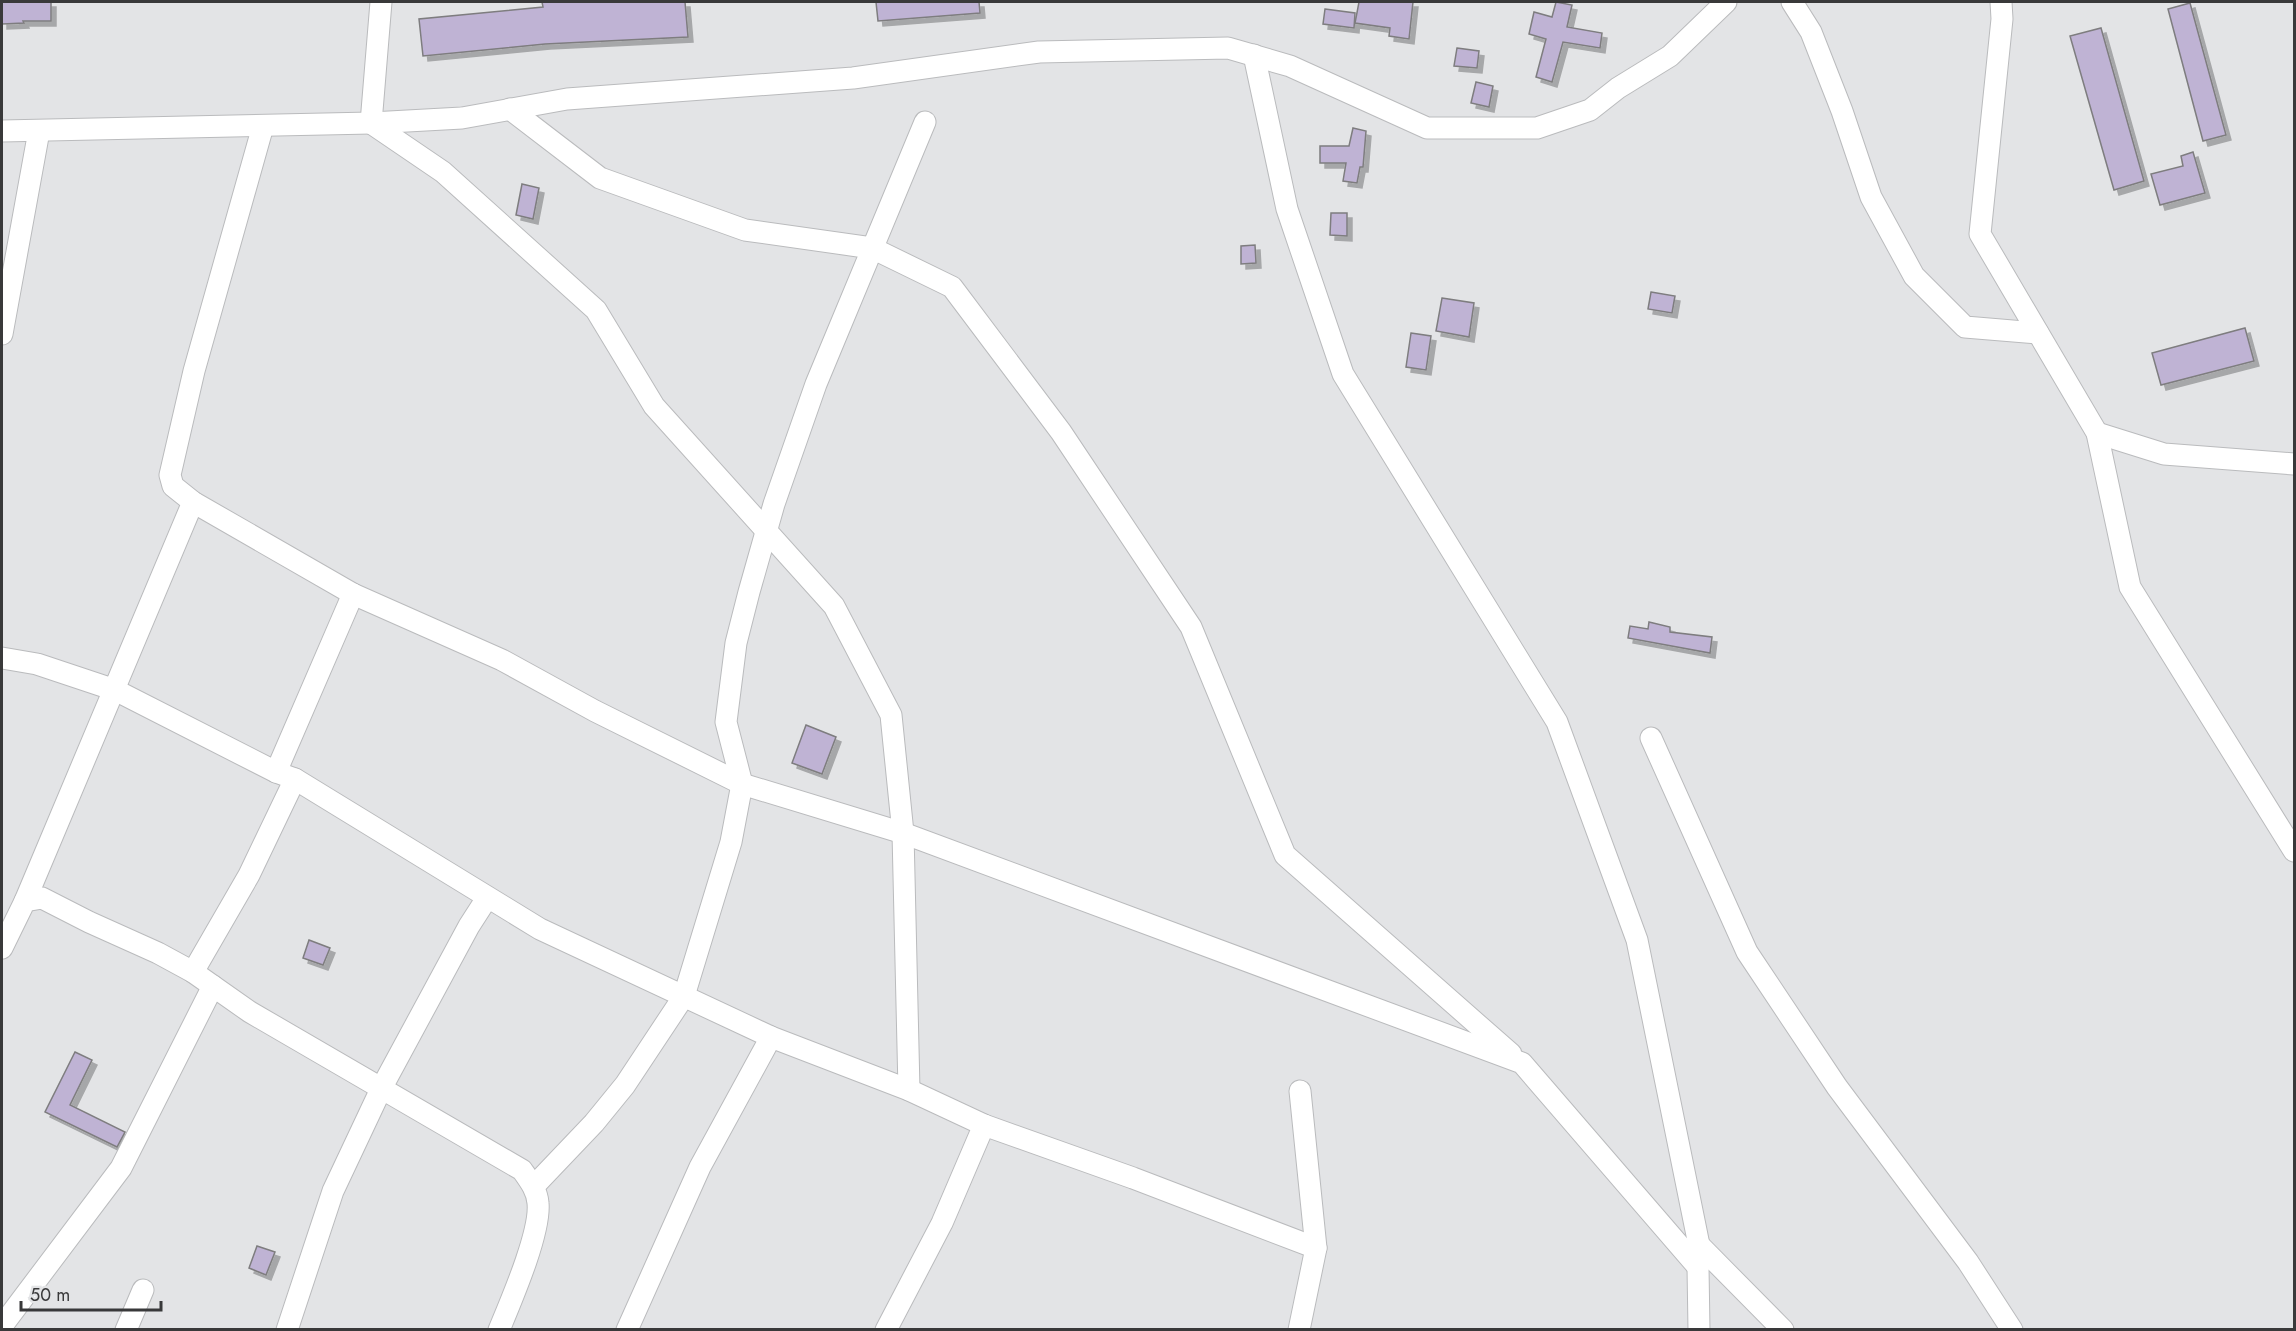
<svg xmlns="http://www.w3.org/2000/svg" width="2296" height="1331" viewBox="0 0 2296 1331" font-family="Jost,sans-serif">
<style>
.building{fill:#bfb3d4;stroke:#7e7d7f;stroke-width:1.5;filter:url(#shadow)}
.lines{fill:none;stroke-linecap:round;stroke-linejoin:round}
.street-casing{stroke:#babbbd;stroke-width:23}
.street{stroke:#fff;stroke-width:21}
</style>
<defs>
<filter id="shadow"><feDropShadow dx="5" dy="5" stdDeviation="0" flood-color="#0004"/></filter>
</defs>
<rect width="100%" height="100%" fill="#e3e4e6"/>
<g class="building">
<polygon points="2,2 51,2 51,21 23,21 24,23 2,24"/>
<polygon points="542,2 685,2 688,37 545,44 423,56 419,19 543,7"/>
<polygon points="876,2 979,2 980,13 878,21"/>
<polygon points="1359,2 1413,2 1409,39 1389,36 1390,28 1355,23"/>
<polygon points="1556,2 1572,5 1567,27 1602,33 1600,48 1563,42 1552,82 1536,77 1546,39 1529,34 1534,12 1552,17"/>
<polygon points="2190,3 2226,135 2203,141 2168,9"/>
<polygon points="1325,9 1355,13 1354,28 1323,24"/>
<polygon points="2101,28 2144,181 2114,190 2070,36"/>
<polygon points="1457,48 1479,51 1477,68 1454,66"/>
<polygon points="1476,82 1493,86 1489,107 1471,103"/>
<polygon points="1353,128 1366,131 1363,167 1360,167 1357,183 1343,181 1346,163 1320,163 1320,146 1349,146"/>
<polygon points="2193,152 2205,193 2160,205 2151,174 2183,166 2181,156"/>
<polygon points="522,184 539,188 533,219 516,215"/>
<polygon points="1331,213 1347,213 1347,236 1330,235"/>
<polygon points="1255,245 1256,263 1241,264 1241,246"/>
<polygon points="1651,292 1675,296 1672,313 1648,309"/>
<polygon points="1442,298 1474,303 1469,337 1436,331"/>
<polygon points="2245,328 2254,361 2161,385 2152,353"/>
<polygon points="1411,333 1431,336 1426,370 1406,367"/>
<polygon points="1649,622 1670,627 1670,632 1712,637 1710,653 1628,638 1630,626 1648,629"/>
<polygon points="806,725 836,737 822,774 792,763"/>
<polygon points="309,940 330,948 323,965 303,958"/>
<polygon points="75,1052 92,1060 70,1105 125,1132 117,1147 45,1112"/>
<polygon points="257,1246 275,1252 266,1275 249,1268"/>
</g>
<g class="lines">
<g class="street-casing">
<g id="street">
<polyline points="381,2 371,123 443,172 596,310 654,406 834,606 891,715 903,833 909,1090"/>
<polyline points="1792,2 1811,32 1842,111 1871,197 1914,276 1965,327 2038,333"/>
<polyline points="2001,2 2002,19 1980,234 2097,433 2130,587 2294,851"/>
<polyline points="1254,55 1287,209 1343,374 1557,722 1637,940 1699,1245"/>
<polyline points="510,109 600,178 745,230 872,248 952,287 1061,432 1191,627 1285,855 1511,1054"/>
<polyline points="263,126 194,371 170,475 173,486 193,502 353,594 502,660 595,711 742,784 903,833 1522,1063 1698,1267 1699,1245 1783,1330"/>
<polyline points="2,131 371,123 462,118 567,99 853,78 1039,52 1228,48 1290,66 1427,128 1537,128 1590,110 1618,88 1670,56 1726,2"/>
<polyline points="2,334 39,131"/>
<polyline points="2097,433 2164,454 2294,464"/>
<polyline points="2,658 37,664 115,690 276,772 295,779 540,929 771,1037 909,1090 984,1125 1133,1178 1316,1248"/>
<polyline points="1651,738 1747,952 1837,1087 1968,1262 2012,1330"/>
<polyline points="276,772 353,594"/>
<polyline points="25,901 193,502"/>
<path d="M2,948L25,901L42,898L89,922L158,953L193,972L250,1012L522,1170C529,1180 537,1190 538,1203C541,1232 511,1301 499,1330"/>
<polyline points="193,972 249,875 295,779"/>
<polyline points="534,1186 594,1123 625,1085 684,996 731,842 742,784 726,722 736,643 749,592 774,504 816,384 925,122"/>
<polyline points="1698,1267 1699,1330"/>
<polyline points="2,1326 121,1168 213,986"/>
<polyline points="126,1330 143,1290"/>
<polyline points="287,1330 333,1191 382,1087 469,926 487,898"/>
<polyline points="627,1330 700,1167 771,1037"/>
<polyline points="886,1330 942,1223 984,1125"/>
<polyline points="1299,1330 1316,1248 1300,1091"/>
</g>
</g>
<use href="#street" class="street"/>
</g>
<rect width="2296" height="1331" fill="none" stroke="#39393a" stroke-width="6"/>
<path d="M21 1301v9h140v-9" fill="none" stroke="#39393a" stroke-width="3"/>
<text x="30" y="1301" font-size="18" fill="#39393a" stroke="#e3e4e6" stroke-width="4.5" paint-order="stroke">50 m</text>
</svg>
